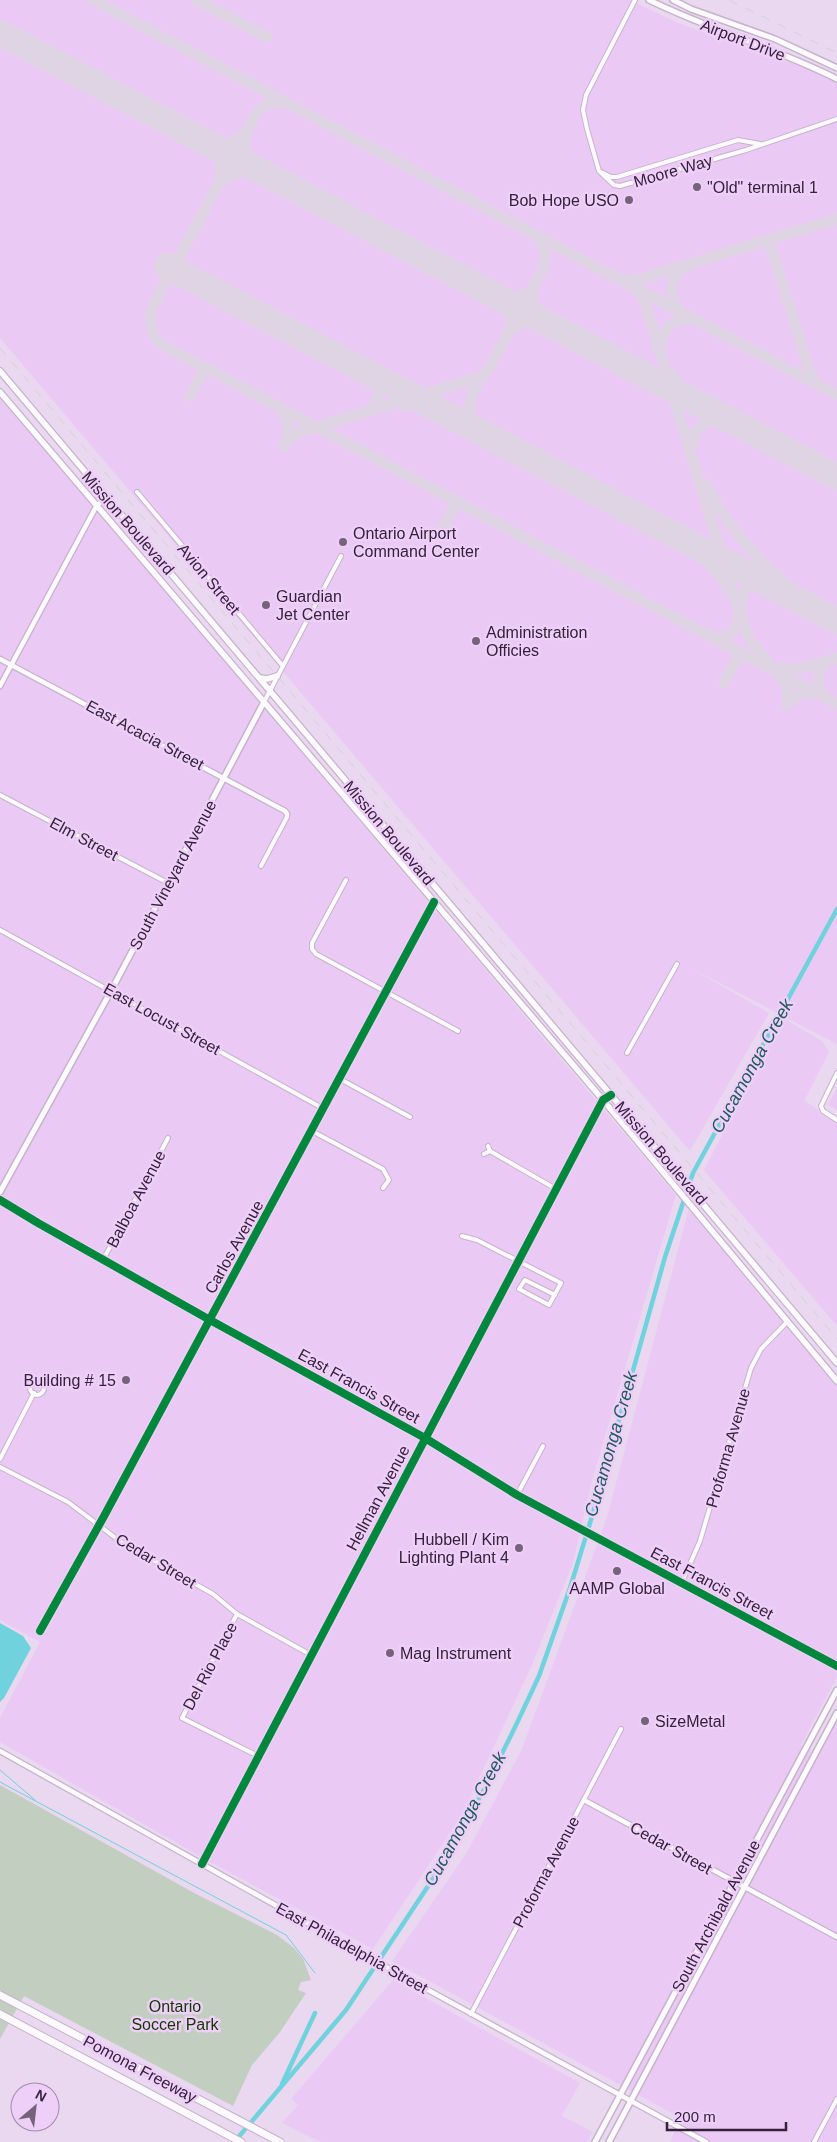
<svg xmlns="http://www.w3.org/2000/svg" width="837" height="2142" viewBox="0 0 837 2142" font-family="Helvetica,sans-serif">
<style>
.built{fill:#eacaf4}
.green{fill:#c2cebf}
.water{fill:#70d2dd}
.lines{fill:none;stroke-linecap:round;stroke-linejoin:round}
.stream{stroke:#70d2dd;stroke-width:1}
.canal{stroke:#70d2dd;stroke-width:4.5}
.taxiway{stroke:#dfd4e3;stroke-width:11}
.runway{stroke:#dfd4e3;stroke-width:26}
.minor-casing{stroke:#c6b3cb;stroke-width:6}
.tertiary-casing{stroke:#c6b3cb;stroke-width:7}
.secondary-casing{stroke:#c6b3cb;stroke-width:8}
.primary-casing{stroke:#c6b3cb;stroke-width:8}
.motorway-casing{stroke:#c6b3cb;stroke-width:9}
.minor{stroke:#fcf9fd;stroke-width:4}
.tertiary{stroke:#fcf9fd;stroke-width:4.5}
.secondary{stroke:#fcf9fd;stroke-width:5}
.primary{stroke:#fcf9fd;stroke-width:5.5}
.motorway{stroke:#fcf9fd;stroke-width:7}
.rail{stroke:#d5d0d7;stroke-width:1;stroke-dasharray:9 9;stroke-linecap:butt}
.cycleway-casing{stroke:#eecff8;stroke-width:11}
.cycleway{stroke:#00873e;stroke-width:8}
.poi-dot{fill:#75627b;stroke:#eecff8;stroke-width:2}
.labels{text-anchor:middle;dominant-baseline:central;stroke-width:5;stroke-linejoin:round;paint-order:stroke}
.street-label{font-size:16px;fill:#36223c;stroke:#eecff8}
.poi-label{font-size:16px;fill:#36223c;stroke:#eecff8;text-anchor:start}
.park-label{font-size:16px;fill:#143803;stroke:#eecff8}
.water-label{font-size:18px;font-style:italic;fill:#215c5e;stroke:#eecff8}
</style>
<rect width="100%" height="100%" fill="#e9d8ef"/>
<g class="built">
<polygon points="0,0 630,0 678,23 808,69 837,83 837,1044 687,966 769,1013 690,1151 0,338"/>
<polygon points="0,396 676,1195 592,1481 573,1563 531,1667 462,1815 373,1949 210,1862 0,1742 0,1718 40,1642 0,1620"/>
<polygon points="783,1018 822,1041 829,1052 804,1101 837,1120 837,1326 704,1170"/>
<polygon points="837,1087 837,1110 828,1105"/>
<polygon points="689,1208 837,1387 837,1677 801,1745 819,1755 837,1721 837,2142 670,2142 681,2118 392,1961 466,1854 522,1749 607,1517"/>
<polygon points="393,1980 580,2083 562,2116 593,2132 587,2142 321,2142 282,2123 298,2105 291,2099"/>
</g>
<polygon class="green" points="0,1785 196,1894 277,1935 294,1948 303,1959 311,1980 301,1982 298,1990 306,1993 280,2032 252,2065 233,2106 24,1996 0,2039"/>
<polygon class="water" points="0,1623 23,1636 31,1648 4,1698 0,1702"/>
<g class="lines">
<g class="stream">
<polyline points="0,1770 35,1800"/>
<polyline points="0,1782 286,1935 315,1973"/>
</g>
<g class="canal">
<polyline points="282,2084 315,2013"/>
<polyline points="236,2140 346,2010 442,1865 487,1784 517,1723 539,1676 570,1588 590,1523 665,1257 693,1173 837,909"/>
</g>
<g class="taxiway">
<polyline points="93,0 837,395"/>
<polyline points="196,0 267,37"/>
<path d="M287,103C273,101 265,103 256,114L152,308C147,325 153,339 168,348L837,704"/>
<path d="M245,135C241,154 251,163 264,173"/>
<path d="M204,141C216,150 222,161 221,176"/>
<path d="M205,142C220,147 232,145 243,134"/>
<path d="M220,182C232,172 245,168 260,172"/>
<polyline points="769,240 810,373 817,384"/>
<polyline points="623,280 637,280 837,219"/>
<polyline points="637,290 645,303 739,612 750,640 769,663"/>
<polyline points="532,293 533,309 547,323"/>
<path d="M496,296C507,306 513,315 510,329"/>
<polyline points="496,296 517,299 531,290"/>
<path d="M680,310C667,296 669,277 685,267"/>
<path d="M512,329C523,319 534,321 547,323"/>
<path d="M660,348C661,328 676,316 694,320"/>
<polyline points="669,372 684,389 717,413"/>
<path d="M484,375C467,397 462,415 486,435"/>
<polyline points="655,381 673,398"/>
<polyline points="190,396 205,368"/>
<polyline points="401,404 426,407 444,413"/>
<path d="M280,410C289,420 291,431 285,443"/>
<path d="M369,411C381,400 382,385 370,373"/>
<path d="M283,446L291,437L300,432L477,378L487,372L544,267C547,255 545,245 536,236"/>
<path d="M691,449C693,424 711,416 733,422"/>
<path d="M706,484C735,543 781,583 834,620"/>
<polyline points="442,530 457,502"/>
<path d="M674,535C696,550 715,567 729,590"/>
<path d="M712,637C759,645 719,572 771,586"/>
<polyline points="777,669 798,669 837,658"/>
<polyline points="779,674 788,689 787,705 798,695 816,693"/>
<polyline points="724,683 737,658 746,655"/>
<path d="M825,696C815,685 815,670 829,661"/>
</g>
<g class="runway">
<polyline points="0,33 837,477"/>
<polyline points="167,266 837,621"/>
</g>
<g class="minor-casing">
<g id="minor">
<polyline points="635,0 586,95 583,110 587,129 599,171 614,185 620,186 746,150 837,119"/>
<polyline points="601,172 611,177 617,177 738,140 760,144"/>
<polyline points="137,492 282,665"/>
<polyline points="264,702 341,556"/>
<polyline points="0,795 168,883"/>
<polyline points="261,866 287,817 287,814"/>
<polyline points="346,880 312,943 312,949 316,954 458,1031"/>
<polyline points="0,930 324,1109"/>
<polyline points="627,1053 677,964"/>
<polyline points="837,1073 821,1106 823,1111 837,1120"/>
<polyline points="340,1079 410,1117"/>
<polyline points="312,1131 383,1169 389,1180 383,1188"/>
<polyline points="490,1151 556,1189"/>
<polyline points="484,1154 490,1151 488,1146"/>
<polyline points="462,1236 477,1240 561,1283 549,1305 519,1289 525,1280 555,1295"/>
<polyline points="103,1260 168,1138"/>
<circle cx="37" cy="1388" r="7"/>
<polyline points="0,1459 34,1393"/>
<polyline points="0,1467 68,1502 121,1542 213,1594 237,1614 311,1655"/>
<polyline points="517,1495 543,1446"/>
<polyline points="682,1582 700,1541 751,1368 761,1349 787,1322"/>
<polyline points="237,1614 182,1718 258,1756"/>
<polyline points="40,1631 103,1518 434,902"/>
<polyline points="202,1864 603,1100 611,1095"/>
<polyline points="471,2014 621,1729"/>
<polyline points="814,2142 837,2099"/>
</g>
</g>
<g class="tertiary-casing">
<g id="tertiary">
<polyline points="0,659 285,811 287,814"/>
<polyline points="0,686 97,505 106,498"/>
<polyline points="0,1200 38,1223 210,1320 425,1438 517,1495 837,1666"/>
<polyline points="0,1751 368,1957 706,2142"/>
<polyline points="584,1800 837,1937"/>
</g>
</g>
<g class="secondary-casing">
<g id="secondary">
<path d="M649,0C710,30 776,48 837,79"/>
<polyline points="673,0 691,9 775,39 837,68"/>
<polyline points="0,1192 111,991 264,702"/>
<polyline points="595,2142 837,1690"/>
<polyline points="609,2142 837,1713"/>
</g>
</g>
<g class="primary-casing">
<g id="primary">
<polyline points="0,371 837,1363"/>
<polyline points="0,392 603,1100 837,1381"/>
<polyline points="260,678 267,679 277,676"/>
</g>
</g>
<g class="motorway-casing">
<g id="motorway">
<polyline points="0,1995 280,2142"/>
<polyline points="0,2014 241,2142"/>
</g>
</g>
<use href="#minor" class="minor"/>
<use href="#tertiary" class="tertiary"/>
<use href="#secondary" class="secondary"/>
<use href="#primary" class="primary"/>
<use href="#motorway" class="motorway"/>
<g class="rail">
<polyline points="729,0 837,53"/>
<polyline points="0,348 837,1339"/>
</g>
<g class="cycleway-casing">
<g id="cycleway">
<polyline points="0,1200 38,1223 210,1320 425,1438 517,1495 837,1666"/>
<polyline points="40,1631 103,1518 434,902"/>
<polyline points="202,1864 603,1100 611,1095"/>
</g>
</g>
<use href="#cycleway" class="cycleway"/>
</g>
<g class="poi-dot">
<circle cx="697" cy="187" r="5"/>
<circle cx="629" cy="200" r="5"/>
<circle cx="343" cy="542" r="5"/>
<circle cx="266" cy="605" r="5"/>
<circle cx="476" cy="641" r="5"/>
<circle cx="126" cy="1380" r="5"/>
<circle cx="519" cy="1548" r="5"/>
<circle cx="617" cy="1571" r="5"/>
<circle cx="390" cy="1653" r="5"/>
<circle cx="645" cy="1721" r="5"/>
</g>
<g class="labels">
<g class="street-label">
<text transform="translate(743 40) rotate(21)">Airport Drive</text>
<text transform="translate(673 171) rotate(-16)">Moore Way</text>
<text transform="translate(128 523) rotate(49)">Mission Boulevard</text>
<text transform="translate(209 579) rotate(50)">Avion Street</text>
<text transform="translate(145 735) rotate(28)">East Acacia Street</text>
<text transform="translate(389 833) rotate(50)">Mission Boulevard</text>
<text transform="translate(84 839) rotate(28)">Elm Street</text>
<text transform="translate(173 875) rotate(-62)">South Vineyard Avenue</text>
<text transform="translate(162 1019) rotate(29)">East Locust Street</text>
<text transform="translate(661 1153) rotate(49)">Mission Boulevard</text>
<text transform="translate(136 1199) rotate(-62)">Balboa Avenue</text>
<text transform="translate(234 1247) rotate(-61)">Carlos Avenue</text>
<text transform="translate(359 1386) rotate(29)">East Francis Street</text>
<text transform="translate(728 1448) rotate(-74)">Proforma Avenue</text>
<text transform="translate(378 1498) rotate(-62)">Hellman Avenue</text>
<text transform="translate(156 1561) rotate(31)">Cedar Street</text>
<text transform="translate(712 1583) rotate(28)">East Francis Street</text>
<text transform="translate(210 1666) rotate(-62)">Del Rio Place</text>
<text transform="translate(671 1848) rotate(29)">Cedar Street</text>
<text transform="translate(546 1872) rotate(-62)">Proforma Avenue</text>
<text transform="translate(716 1916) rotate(-62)">South Archibald Avenue</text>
<text transform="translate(352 1948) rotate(29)">East Philadelphia Street</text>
<text transform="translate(140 2069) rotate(28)">Pomona Freeway</text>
</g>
<g class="poi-label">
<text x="707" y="187">"Old" terminal 1</text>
<text x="619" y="200" text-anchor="end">Bob Hope USO</text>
<text x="353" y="533">Ontario Airport<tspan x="353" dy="18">Command Center</tspan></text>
<text x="276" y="596">Guardian<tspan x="276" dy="18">Jet Center</tspan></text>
<text x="486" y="632">Administration<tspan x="486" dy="18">Officies</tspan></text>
<text x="116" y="1380" text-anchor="end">Building # 15</text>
<text x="509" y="1539" text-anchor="end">Hubbell / Kim<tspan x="509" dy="18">Lighting Plant 4</tspan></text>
<text x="617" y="1588" text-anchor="middle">AAMP Global</text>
<text x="400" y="1653">Mag Instrument</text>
<text x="655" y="1721">SizeMetal</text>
</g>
<g class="park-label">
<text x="175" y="2006">Ontario<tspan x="175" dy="18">Soccer Park</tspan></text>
</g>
<g class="water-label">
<text transform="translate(752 1066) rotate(-61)">Cucamonga Creek</text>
<text transform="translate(611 1444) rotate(-74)">Cucamonga Creek</text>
<text transform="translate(465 1819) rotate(-61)">Cucamonga Creek</text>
</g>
</g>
<g transform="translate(35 2107) rotate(28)"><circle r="24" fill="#eecff8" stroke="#a48aad"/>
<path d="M0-4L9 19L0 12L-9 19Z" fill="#75627b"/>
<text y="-8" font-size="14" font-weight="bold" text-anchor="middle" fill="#36223c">N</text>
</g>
<path d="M667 2122v8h119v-8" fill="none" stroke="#36223c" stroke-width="2.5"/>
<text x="674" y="2122" font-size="15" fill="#36223c" stroke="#eecff8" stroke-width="4" paint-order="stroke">200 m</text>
</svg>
